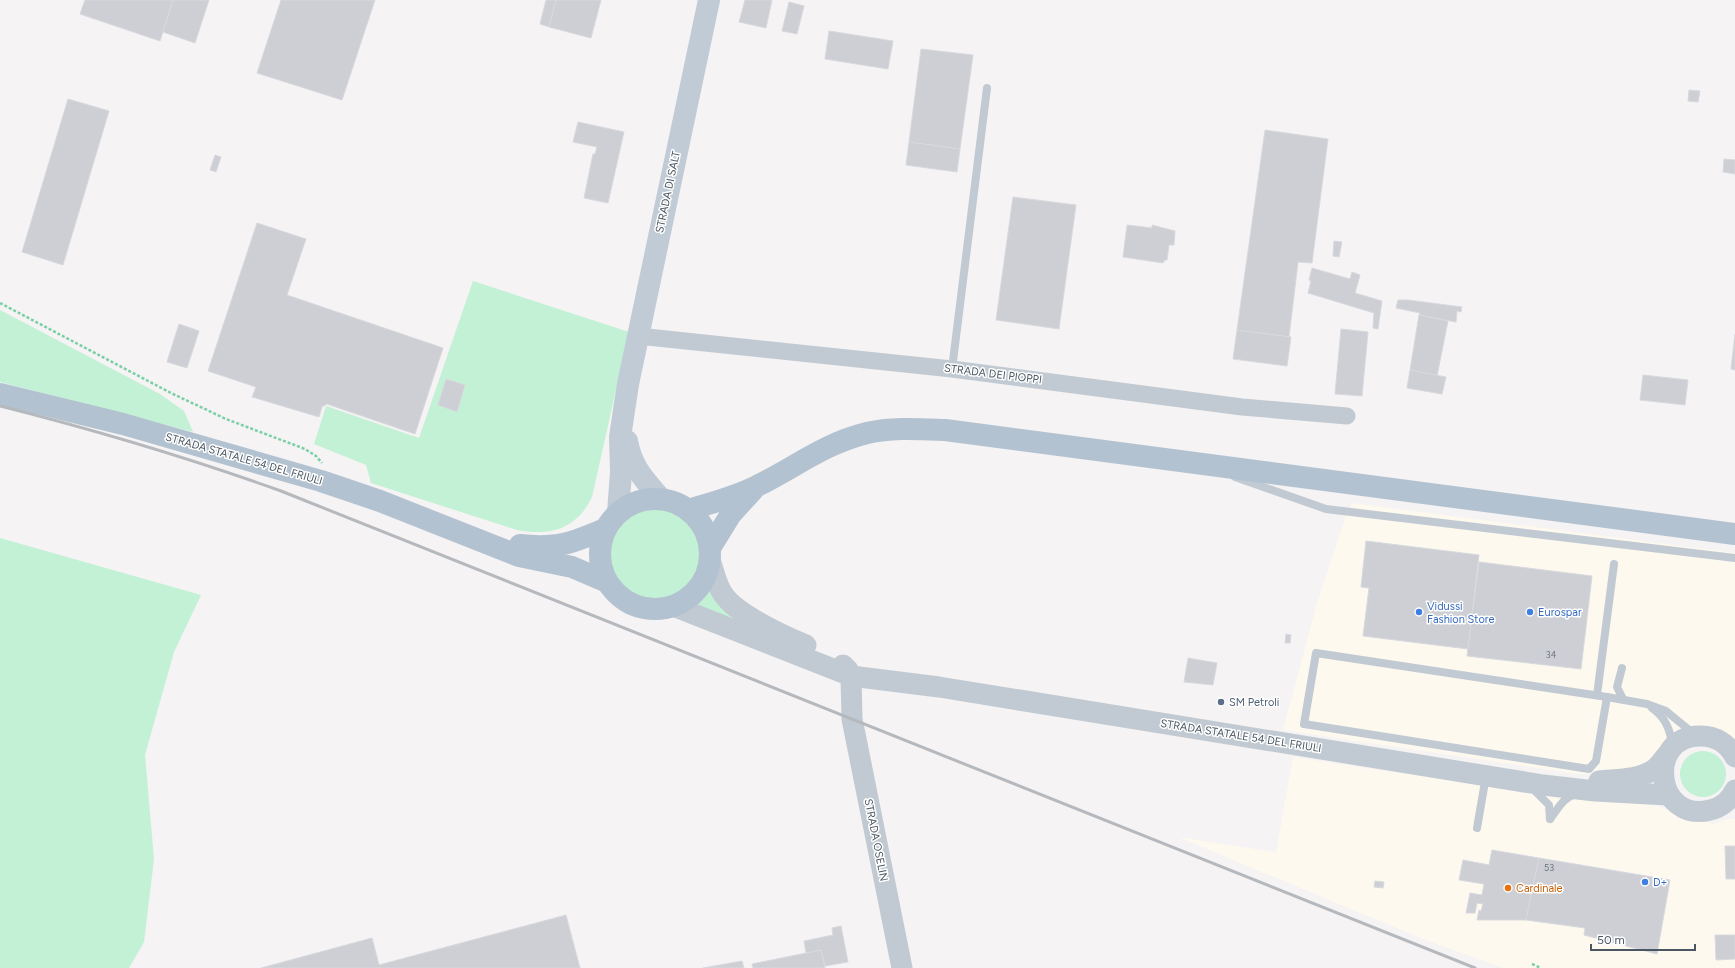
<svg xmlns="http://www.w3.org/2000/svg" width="1735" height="968" viewBox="0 0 1735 968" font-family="Figtree,sans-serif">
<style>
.commercial{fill:#fdf9ef}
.green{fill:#c3f1d5}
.building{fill:#cdcfd5;stroke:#d7d9de}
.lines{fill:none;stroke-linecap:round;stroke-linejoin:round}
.path{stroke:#7ad0a6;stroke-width:2.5;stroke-dasharray:3 2;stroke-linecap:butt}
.service{stroke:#c1cad2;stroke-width:8}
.minor{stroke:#c1cad2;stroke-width:17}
.tertiary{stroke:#c1cad2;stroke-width:21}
.secondary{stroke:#c1cbd6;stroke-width:22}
.primary{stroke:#b3c2d1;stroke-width:22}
.rail{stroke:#b5b8bd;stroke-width:3}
.shop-dot{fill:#3f7fe0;stroke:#fff;stroke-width:1.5}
.service-dot{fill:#5c6f8a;stroke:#fff;stroke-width:1.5}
.food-dot{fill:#e8710a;stroke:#fff;stroke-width:1.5}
.labels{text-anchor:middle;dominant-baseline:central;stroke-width:3;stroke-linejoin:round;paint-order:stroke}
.number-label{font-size:9px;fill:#6b747e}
.street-label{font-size:11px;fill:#4a5661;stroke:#fff}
.shop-label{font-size:11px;fill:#366cbe;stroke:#fff;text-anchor:start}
.service-label{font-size:11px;fill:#4e5e75;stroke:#fff;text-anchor:start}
.food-label{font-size:11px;fill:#c56008;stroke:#fff;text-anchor:start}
</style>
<rect width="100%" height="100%" fill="#f5f3f3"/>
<g class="commercial">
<polygon points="1352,503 1735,553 1735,746 1720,732 1662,753 1639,768 1602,774 1577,774 1283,730 1317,603 1345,518"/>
<polygon points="1293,757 1507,789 1602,801 1658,806 1687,818 1714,824 1726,819 1735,819 1735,968 1503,968 1423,939 1178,837 1276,852"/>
</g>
<g class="green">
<path d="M473,281L629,332L592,497C576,530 550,536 517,530L371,483L366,465L314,444L326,406L419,438Z"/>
<polygon points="0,310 160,394 184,411 193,432 0,382"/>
<circle cx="655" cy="554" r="47"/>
<polygon points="0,538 201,595 174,652 145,755 154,859 144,942 129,968 0,968"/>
<polygon points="711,589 798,649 693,608"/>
<circle cx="1703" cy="774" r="23"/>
</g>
<g class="building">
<polygon points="85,0 173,0 160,41 80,14"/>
<polygon points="173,0 209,0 195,43 163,32"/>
<polygon points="281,0 375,0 342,100 257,73"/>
<polygon points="546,0 556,0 549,27 540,24"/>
<polygon points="556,0 601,0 591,38 549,27"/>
<polygon points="745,0 772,0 766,28 739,22"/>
<polygon points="789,2 804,6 797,34 782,31"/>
<polygon points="829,31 893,41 888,69 825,59"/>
<polygon points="921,49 973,55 960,149 909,142"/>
<polygon points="1689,90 1700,91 1698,102 1688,101"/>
<polygon points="68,99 109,111 63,265 22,252"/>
<polygon points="578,122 624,132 608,203 584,198 593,154 595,154 597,147 573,142"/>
<polygon points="1265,130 1328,139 1312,263 1298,262 1289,337 1237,330"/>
<polygon points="909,142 960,149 957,172 906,165"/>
<polygon points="215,155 221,157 216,172 210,170"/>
<polygon points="1724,159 1735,160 1735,174 1723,172"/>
<polygon points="1013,197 1076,205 1059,329 996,320"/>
<polygon points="257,223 306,239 287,295 443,348 415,434 327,404 322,407 319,417 252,397 256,387 208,371"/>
<polygon points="1127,225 1152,228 1152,225 1175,231 1174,245 1169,245 1167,260 1165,260 1163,263 1123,257"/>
<polygon points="1334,241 1342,242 1339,257 1333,256"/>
<polygon points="1312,268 1350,279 1352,272 1360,275 1355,293 1382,301 1378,329 1373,328 1374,313 1308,293 1311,281 1309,280"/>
<polygon points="1398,300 1408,300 1462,307 1461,312 1457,311 1456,322 1419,315 1420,313 1396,308"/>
<polygon points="1419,315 1448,321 1437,376 1410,370"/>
<polygon points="179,324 199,331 187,368 167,362"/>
<polygon points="1341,329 1368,332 1362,396 1335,394"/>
<polygon points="1237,330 1291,337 1287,366 1233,359"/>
<polygon points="1735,334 1735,370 1731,369"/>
<polygon points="1410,370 1446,377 1442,394 1407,388"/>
<polygon points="1643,375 1688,380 1685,405 1640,400"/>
<polygon points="446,379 465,385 457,412 438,405"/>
<polygon points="1366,541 1479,555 1468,649 1363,636 1369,588 1361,587"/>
<polygon points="1479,562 1592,576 1581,669 1467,656"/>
<polygon points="1286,634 1291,635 1290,643 1285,643"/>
<polygon points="1188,658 1217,663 1213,685 1184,682"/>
<polygon points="1725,846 1735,846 1735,879 1726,879"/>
<polygon points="1492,850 1539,858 1526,920 1477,920 1479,910 1481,911 1483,904 1477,903 1475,913 1466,913 1470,893 1482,895 1484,884 1459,880 1463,860 1489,865"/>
<polygon points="1539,858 1670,880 1657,954 1584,935 1585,928 1526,920"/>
<polygon points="1375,881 1384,882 1383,888 1374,887"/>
<polygon points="566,915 580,968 261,968 372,938 379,965"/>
<polygon points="841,926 848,962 825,966 821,950 806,953 804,941 833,935 832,928"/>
<polygon points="1715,935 1735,935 1735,959 1716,960"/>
<polygon points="821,950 825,968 753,968 752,964"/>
<polygon points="742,961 744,968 703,968"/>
</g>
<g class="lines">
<g class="path">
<polyline points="0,303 171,393 226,419 305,449 316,456 322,463"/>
<polyline points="1532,964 1541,968"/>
</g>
<g class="service">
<polyline points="952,369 987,88"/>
<polyline points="1235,477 1326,509 1735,558"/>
<polygon points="1316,653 1607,697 1596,761 1589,769 1304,724"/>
<polyline points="1622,668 1617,687 1623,699"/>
<polyline points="1597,695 1614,564"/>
<polyline points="1607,697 1647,704 1666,711 1694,734"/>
<path d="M1652,708C1665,717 1671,731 1672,746"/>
<polyline points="1533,789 1549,805 1550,819"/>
<path d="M1550,819C1558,809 1563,797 1576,794"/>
<polyline points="1477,828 1486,776"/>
</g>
<polyline class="minor" points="638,336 952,369 1242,407 1347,416"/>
<g class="tertiary">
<path d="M710,560C714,571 716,584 723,594C736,614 784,636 806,645"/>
<polyline points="673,606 851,676 939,687 1543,785 1595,791 1669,795"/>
<polyline points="843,665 848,670 851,676 852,719 902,968"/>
<path d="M1735,757C1728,744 1716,736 1701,736C1645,735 1655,824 1710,810C1721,808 1730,800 1735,790"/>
<path d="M1599,781C1616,779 1638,780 1653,770C1658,767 1662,761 1666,756"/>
</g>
<g class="secondary">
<path d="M627,441C632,468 644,479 661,499"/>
<polyline points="618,513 621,472 620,437 628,384 709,0"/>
</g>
<g class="primary">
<polyline points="0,394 123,424 321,481 380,501 519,556 572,567 607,582"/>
<circle cx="655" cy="554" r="55"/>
<path d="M688,510C711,503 736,497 757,486C796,467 823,444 867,433C891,427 920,429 945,430L1735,534"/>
<path d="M520,545C558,549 572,543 605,529"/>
<polyline points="710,548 731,514 753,490"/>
</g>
<path class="rail" d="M0,406C95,430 189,458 281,491L1475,968"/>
</g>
<g class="shop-dot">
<circle cx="1419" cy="612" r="4"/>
<circle cx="1530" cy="612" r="4"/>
<circle cx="1645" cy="882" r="4"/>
</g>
<circle class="service-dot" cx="1221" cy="702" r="4"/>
<circle class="food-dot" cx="1508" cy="888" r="4"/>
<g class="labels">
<g class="number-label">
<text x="1551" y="654">34</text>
<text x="1549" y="867">53</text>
</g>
<g class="street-label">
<text transform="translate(668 192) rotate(-78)">STRADA DI SALT</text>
<text transform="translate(993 374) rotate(7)">STRADA DEI PIOPPI</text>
<text transform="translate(244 459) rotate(16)">STRADA STATALE 54 DEL FRIULI</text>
<text transform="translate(1241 736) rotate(9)">STRADA STATALE 54 DEL FRIULI</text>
<text transform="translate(876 840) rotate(79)">STRADA OSELIN</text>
</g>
<g class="shop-label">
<text x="1427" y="606">Vidussi<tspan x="1427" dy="13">Fashion Store</tspan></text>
<text x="1538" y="612">Eurospar</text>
<text x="1653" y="882">D+</text>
</g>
<g class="service-label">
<text x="1229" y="702">SM Petroli</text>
</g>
<g class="food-label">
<text x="1516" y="888">Cardinale</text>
</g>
</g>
<path d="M1591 944v6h104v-6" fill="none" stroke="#4a5661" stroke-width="2"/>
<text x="1597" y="944" font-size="12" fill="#4a5661" stroke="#ffffff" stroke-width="3" paint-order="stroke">50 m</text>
</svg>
